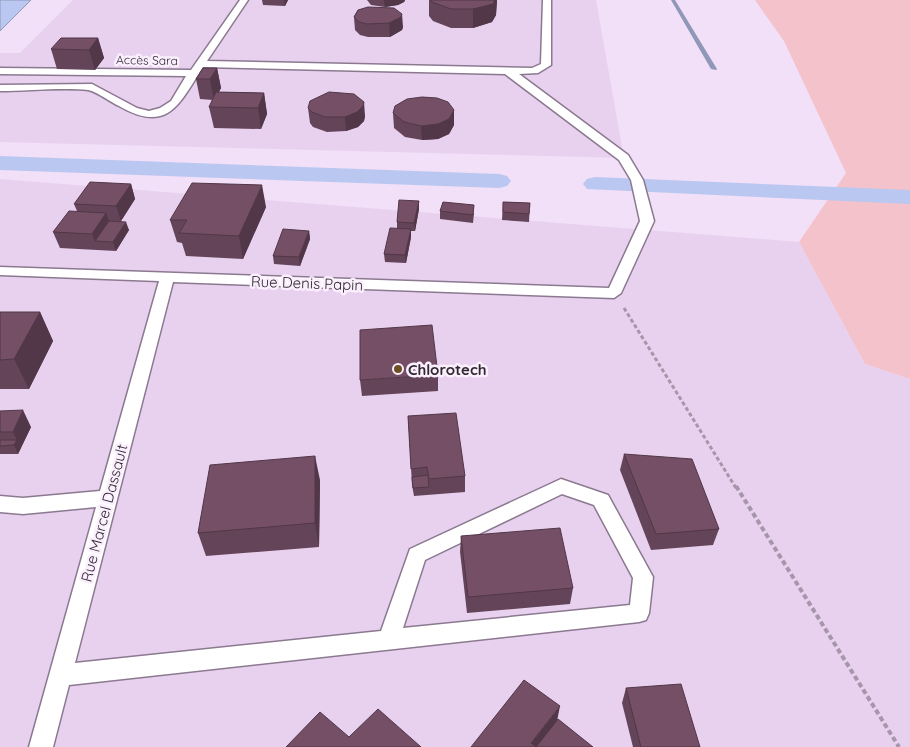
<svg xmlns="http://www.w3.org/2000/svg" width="910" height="747" viewBox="0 0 910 747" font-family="Quicksand,sans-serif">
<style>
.built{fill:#e8d1ef}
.green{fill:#f4c2cb}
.water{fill:#bac7f1;stroke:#9097b7}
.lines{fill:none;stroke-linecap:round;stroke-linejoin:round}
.stream{fill:#9097b7;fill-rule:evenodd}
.canal{fill:#bac7f1;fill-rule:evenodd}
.lane-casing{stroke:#8b7990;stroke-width:3}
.path-far1{stroke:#a596a9;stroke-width:3;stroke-dasharray:4 2.5;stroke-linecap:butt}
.path{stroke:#a596a9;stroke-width:4;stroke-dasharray:5 3;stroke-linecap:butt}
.lane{fill:#fff;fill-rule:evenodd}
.wall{fill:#644458}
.shaded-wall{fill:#513747}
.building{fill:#744f66;stroke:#513747}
.poi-dot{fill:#6c5023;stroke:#fbeffe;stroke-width:2}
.labels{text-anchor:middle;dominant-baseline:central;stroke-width:5;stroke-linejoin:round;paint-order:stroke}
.far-street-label{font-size:12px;fill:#2f2831;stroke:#fbeffe}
.street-label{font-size:15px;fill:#2f2831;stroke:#fbeffe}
.poi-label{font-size:15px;font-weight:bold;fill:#2f2831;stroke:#fbeffe;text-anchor:start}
</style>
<rect width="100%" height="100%" fill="#f2dff8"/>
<g class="built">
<polygon points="73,0 596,0 624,158 0,142 0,53 20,53"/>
<polygon points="0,179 799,242 865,364 910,379 910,747 0,747"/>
</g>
<polygon class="green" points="755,0 910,0 910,379 865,364 799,242 846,173 784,41"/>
<polygon class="water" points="0,0 31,0 0,31"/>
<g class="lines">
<polygon class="stream" points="671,0 675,0 717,69 716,70 711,69"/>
<g class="canal">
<polygon points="0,156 499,174 507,176 511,181 507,186 499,188 0,170"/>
<polygon points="595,177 910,190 910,204 587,189 583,184 587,179"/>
</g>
<g class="lane-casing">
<path id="lane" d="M240,0H248L207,61L532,68L541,64L543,0H551V65L538,73L519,74L628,155L643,180L654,221L621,293L614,298L173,282L75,663L381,631L410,549L561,479L608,495L653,577L649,613L646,620L639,622L69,685L53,747H29L96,507L23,514L0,512V496L23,498L100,491L159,281L0,275V267L609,288L640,221L631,180L619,160L505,74L203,67C180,102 169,135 119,106C110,102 98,92 88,90C64,87 26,91 0,91V85L92,84L137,108L149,111L160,108L171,101L186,76L0,74V68L191,70ZM562,494L594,505L633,578L630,605L403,628L425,560Z"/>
</g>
<polyline class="path-far1" points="624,308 736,488"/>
<polyline class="path" points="736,486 899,747"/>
<use href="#lane" class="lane"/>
</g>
<g class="wall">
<polygon points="262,0 288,0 285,6 263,5"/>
<polygon points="367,0 405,0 404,2 398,5 385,7 371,5"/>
<polygon points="429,0 497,0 496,15 492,22 473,28 451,28 433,21 429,16"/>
<polygon points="358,10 403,27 402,30 390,37 368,37 360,35 355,30 354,17"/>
<polygon points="98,38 104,58 95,70 57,69 51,49"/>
<polygon points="217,68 221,88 219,92 264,93 267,114 261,129 214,128 209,107 213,100 200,99 196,79"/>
<polygon points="308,108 365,116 364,121 358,127 346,131 327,132 313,127 310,123"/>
<polygon points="454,110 454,125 449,134 438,139 422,140 405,137 394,128 393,113"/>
<polygon points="131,184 135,199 121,221 129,230 116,251 60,248 53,232 77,211 74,204"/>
<polygon points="419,201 419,209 415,231 411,231 411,237 406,263 385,262 384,254 397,228 397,222"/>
<polygon points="503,202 530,203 529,222 502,220"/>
<polygon points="266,207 243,259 186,256 182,243 177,242 170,220"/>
<polygon points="440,211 474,213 473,223 440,219"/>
<polygon points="309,231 310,239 300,266 274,264 273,256"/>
<polygon points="0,312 40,312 53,341 29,389 0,389"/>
<polygon points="438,375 438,391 362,396 360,380"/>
<polygon points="0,411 31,427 18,454 0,454"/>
<polygon points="408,416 465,476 465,492 414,496 412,485"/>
<polygon points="624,454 719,529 713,545 651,550 620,470"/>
<polygon points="320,480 319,547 206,556 198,533"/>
<polygon points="461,536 573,588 570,604 467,613 460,552"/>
<polygon points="626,688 700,747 633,747 622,703"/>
</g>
<g class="shaded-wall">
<polygon points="284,0 288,0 285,6"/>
<polygon points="384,0 405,0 404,2 398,5 385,7"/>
<polygon points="495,0 497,0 496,15 492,22 473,28 473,9"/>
<polygon points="402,14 403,27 402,30 390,37 389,23"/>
<polygon points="98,38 104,58 95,70 89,50"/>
<polygon points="217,68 221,88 214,100 210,79"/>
<polygon points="264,93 267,114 261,129 258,108"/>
<polygon points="364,102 365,116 364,121 358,127 346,131 345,117"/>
<polygon points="454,110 454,125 449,134 438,139 422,140 421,126"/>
<polygon points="131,184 135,199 121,221 116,206"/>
<polygon points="262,185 266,207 243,259 239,236"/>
<polygon points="419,201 419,209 415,231 414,223"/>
<polygon points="106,213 112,229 95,241 92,234"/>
<polygon points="126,222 129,230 116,251 113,242"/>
<polygon points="411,229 411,237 406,263 405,255"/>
<polygon points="309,231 310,239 300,266 299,257"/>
<polygon points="40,312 53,341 29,389 14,359"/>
<polygon points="23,410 31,427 18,454 14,445 17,440 13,432"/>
<polygon points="315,456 320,480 319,547 315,523"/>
<polygon points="560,706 556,726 540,747 530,747 531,743"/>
</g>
<g class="building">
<polygon points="431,0 495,0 493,4 473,9 451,9 432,2"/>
<polygon points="368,7 394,8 402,14 401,17 389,23 367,24 359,22 354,17 358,10"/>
<polygon points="61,38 98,38 89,50 51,49"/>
<polygon points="203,68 217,68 210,79 196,79"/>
<polygon points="216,92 264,93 258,108 209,107"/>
<polygon points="329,92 354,94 364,102 363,106 357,112 345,117 325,117 312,112 308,108 310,101"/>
<polygon points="422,97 437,98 448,102 454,110 449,119 438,124 421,126 404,122 393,113 395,106 407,99"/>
<polygon points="90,182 131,184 116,206 74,204"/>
<polygon points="192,183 262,185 239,236 179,233 187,220 170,220"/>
<polygon points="399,200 419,201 414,223 397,222"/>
<polygon points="443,202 474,205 473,215 440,211"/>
<polygon points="503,202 530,203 529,214 503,212"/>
<polygon points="69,211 106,213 92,234 53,232"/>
<polygon points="109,221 126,222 113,242 95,241"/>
<polygon points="390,228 411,229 405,255 384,254"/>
<polygon points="283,229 309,231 299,257 273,256"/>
<polygon points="0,312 40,312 14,359 0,360"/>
<polygon points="432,325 438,375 360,380 360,330"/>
<polygon points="23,410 13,432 0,432 0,411"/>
<polygon points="456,413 465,476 429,479 427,467 411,469 408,416"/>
<polygon points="0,440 17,440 14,445 0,446"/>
<polygon points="624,454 692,459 719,529 656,534"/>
<polygon points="315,456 315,523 198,533 210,465"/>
<polygon points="428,475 429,487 413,488 412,477"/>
<polygon points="560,528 573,588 468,597 461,536"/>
<polygon points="524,680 560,706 531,743 536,747 471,747"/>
<polygon points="681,684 700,747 641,747 626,688"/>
<polygon points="378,709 421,747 286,747 320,712 349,737"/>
<polygon points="558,719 593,747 536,747"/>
</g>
<circle class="poi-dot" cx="398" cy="369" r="5"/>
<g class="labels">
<g class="far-street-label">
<text transform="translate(147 60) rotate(1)">Accès Sara</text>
</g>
<g class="street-label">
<text transform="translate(307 283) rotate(2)">Rue Denis Papin</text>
<text transform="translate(104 513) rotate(-75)">Rue Marcel Dassault</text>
</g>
<g class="poi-label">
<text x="408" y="369">Chlorotech</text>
</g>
</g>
</svg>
